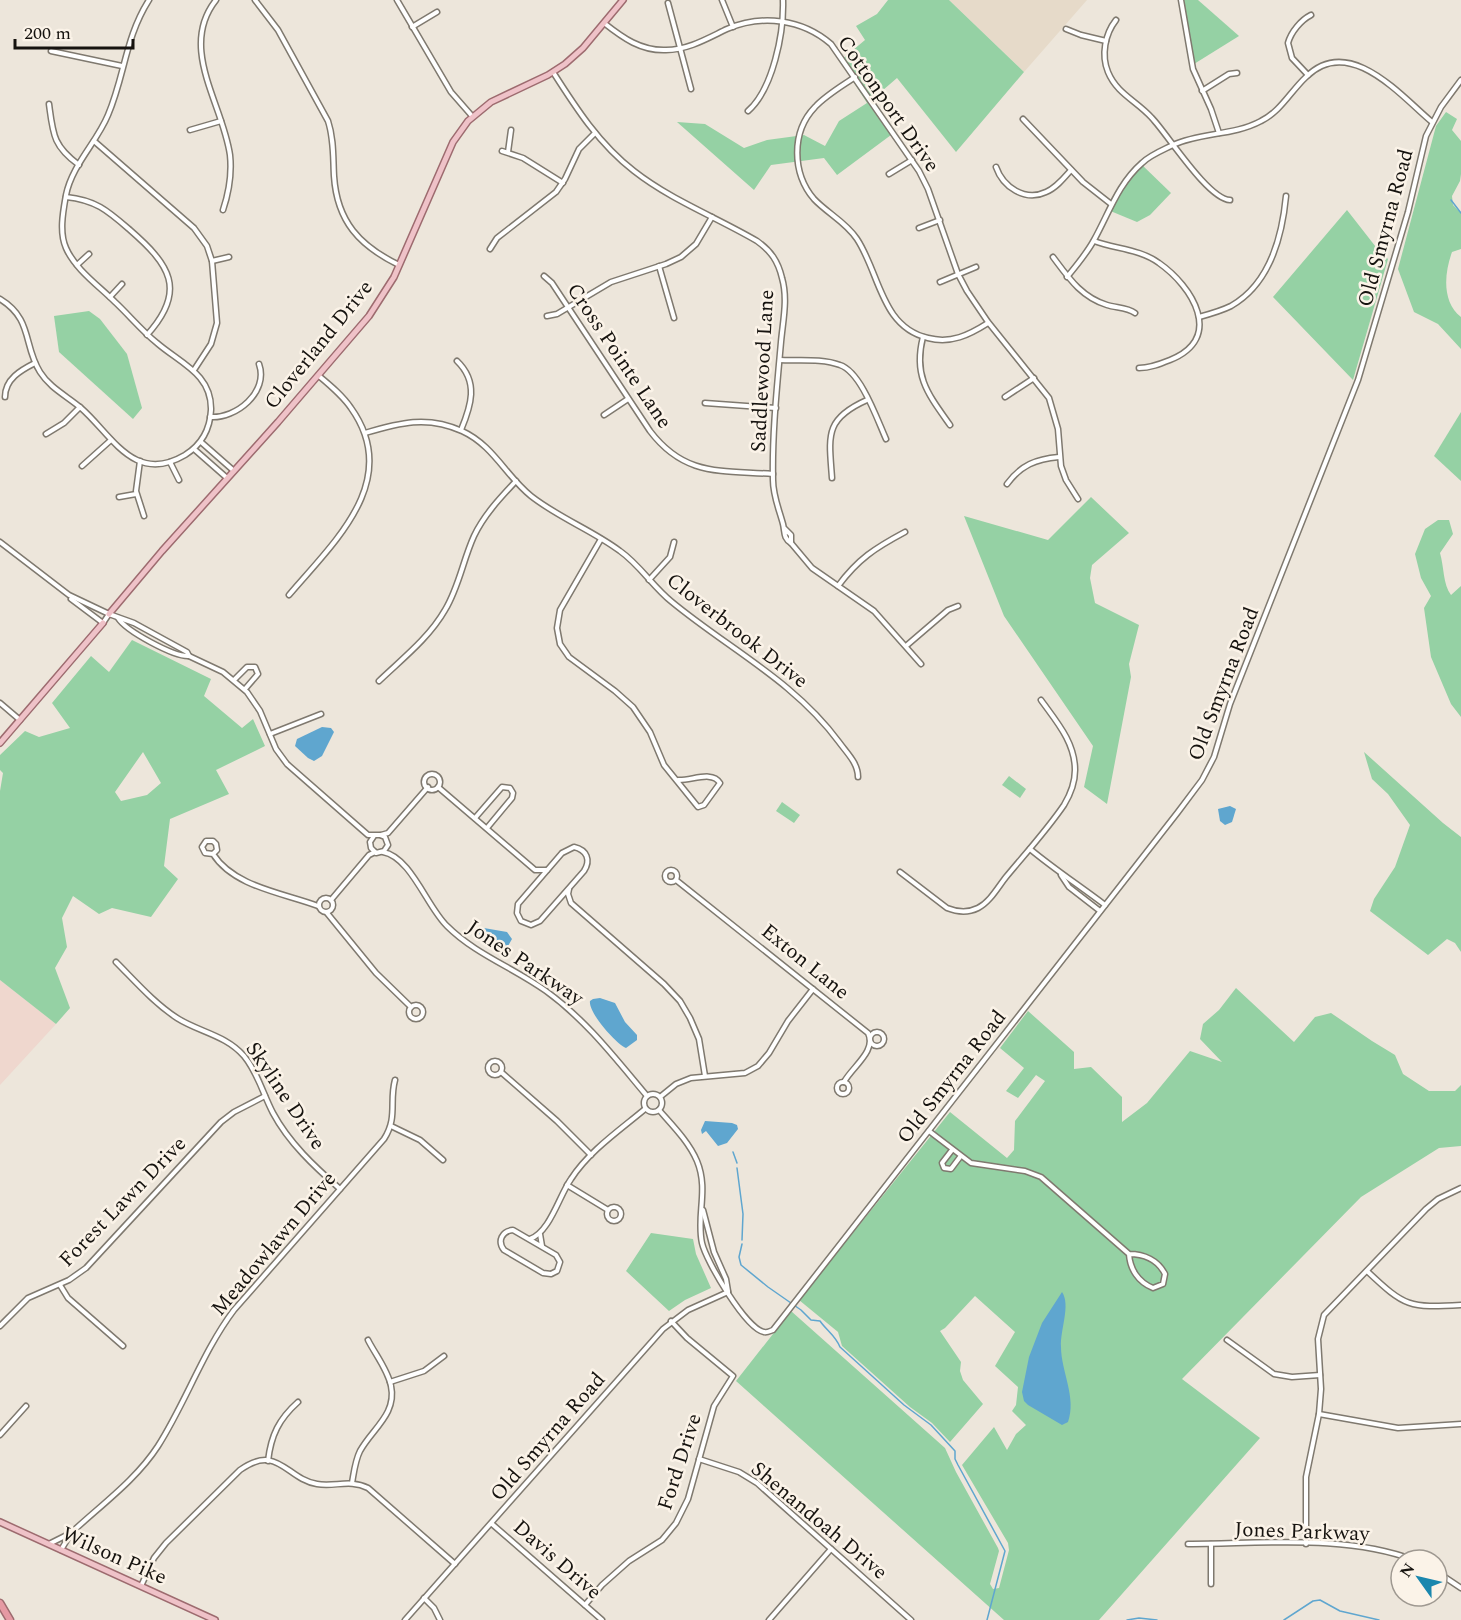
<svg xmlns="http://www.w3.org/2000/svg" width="1461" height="1620" viewBox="0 0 1461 1620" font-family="Spectral,serif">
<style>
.commercial{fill:#efd7ce}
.built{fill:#e6dac9}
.green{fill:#95d1a4;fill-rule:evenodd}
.water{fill:#5fa6cf}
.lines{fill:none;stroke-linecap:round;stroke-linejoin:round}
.stream{stroke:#5fa6cf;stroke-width:1.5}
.minor-casing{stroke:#7f796f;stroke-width:7}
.major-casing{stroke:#9d6b6f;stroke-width:8}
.highway-casing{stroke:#9d6b6f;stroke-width:9}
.minor{stroke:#fff;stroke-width:4}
.major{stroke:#efc2c8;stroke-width:5}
.highway{stroke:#e59aa3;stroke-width:6}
.labels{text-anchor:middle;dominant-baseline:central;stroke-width:5;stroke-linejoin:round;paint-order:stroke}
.street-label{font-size:21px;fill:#16130f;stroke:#fbf3e8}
</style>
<rect width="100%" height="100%" fill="#ede6db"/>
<polygon class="commercial" points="0,980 56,1024 0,1085"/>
<polygon class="built" points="949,0 1087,0 1024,72"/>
<g class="green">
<polygon points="888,0 949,0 1024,72 956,152 897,78 868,103 891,135 837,175 824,158 771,165 754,190 677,122 705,124 744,148 767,140 804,135 825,146 839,121 867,103 840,61 865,40 856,26 877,14"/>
<polygon points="1184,0 1198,0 1239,36 1194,64"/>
<path d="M1446,112L1457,119L1452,130L1461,141V174L1460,181L1452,196L1453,205L1461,213V249L1452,252C1444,274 1442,302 1461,317V349L1438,324L1414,312L1398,269L1436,126Z"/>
<polygon points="1141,164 1171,193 1150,215 1137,222 1108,210 1116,195"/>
<polygon points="1347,210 1379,251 1388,259 1353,380 1273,297"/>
<polygon points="89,311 100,319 127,354 142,408 133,419 59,352 54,316"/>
<polygon points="1461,412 1461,481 1434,456"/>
<polygon points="1091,497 1129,533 1092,565 1090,578 1095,603 1139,625 1129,664 1131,677 1107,804 1084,787 1093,746 1004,616 964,516 1048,540"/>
<path d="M1438,520H1449L1453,534L1440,553C1444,566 1443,585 1451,595L1461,586V717L1451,704L1431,657L1424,608L1431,596L1421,578L1415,554L1425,529Z"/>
<path d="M132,640L211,679L204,696L242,728L253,719L265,746L216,770L229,794L170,819L164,866L178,879L151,917L112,908L99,914L73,896L62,918L67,947L55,968L70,1008L56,1024L0,980V791L3,773L0,770V755L25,731L39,737L70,728L52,703L91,656L109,672ZM143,752L161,783L147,795L121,801L115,792Z"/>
<polygon points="1364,752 1443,823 1461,837 1461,952 1455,943 1447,939 1428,955 1370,911 1374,899 1395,867 1410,825 1388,794 1372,779"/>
<polygon points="1009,776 1026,789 1020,798 1002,785"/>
<polygon points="782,802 800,815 794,823 776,811"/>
<polygon points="1236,988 1294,1042 1315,1017 1331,1013 1372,1041 1395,1055 1403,1074 1429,1091 1455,1091 1461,1085 1461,1146 1439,1148 1361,1197 1182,1379 1260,1438 1099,1620 1004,1620 736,1381 791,1311 945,1448 956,1472 998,1548 999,1551 990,1584 993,1589 999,1588 1009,1550 1008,1543 962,1465 994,1427 1007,1450 1016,1434 1026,1425 1012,1411 1016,1405 1018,1387 995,1366 1015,1332 975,1296 945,1328 940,1331 961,1362 960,1371 963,1380 983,1404 950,1442 932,1423 910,1407 842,1346 838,1332 799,1300 950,1112 1007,1158 1014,1150 1015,1121 1045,1081 1036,1075 1018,1098 1006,1091 1024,1068 1000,1048 1028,1011 1074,1052 1074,1069 1091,1067 1122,1097 1122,1122 1147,1103 1190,1051 1222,1062 1200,1039 1203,1024 1219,1010"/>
<polygon points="651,1233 693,1239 696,1254 711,1288 685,1300 669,1311 626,1271"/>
</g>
<g class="water">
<polygon points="322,727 331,728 334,732 322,756 314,761 308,758 295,746 297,739"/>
<polygon points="1230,806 1236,809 1232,822 1225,825 1220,821 1218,809"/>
<polygon points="478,927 507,932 512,939 508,946 497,949 489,942 480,940 480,937 475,929"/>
<path d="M600,998L615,1003L625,1022L637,1035V1040L626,1048C615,1043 588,1012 590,1001L593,999Z"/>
<polygon points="705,1121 732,1123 737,1125 738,1129 727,1143 718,1146 706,1131 702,1134 701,1130"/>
<path d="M1062,1292C1071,1305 1060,1330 1061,1347C1061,1371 1077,1398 1068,1422L1062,1425L1028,1405L1024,1401L1022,1392L1029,1357L1042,1323Z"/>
</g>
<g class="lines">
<g class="stream">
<polyline points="1451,200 1461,213"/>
<polyline points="733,1152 737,1163"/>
<polyline points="737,1168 743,1214 742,1240"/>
<path d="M742,1244L739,1257L741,1265L768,1287L801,1310L811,1320L820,1321C827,1331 835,1335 840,1347L904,1405L931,1425L955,1451V1459L958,1465L1005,1551L987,1620"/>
<polyline points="1127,1620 1139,1618 1157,1620"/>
<polyline points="1284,1620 1313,1601 1320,1600 1340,1611 1379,1620"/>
</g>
<g class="minor-casing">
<g id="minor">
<path d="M216,0C178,48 223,104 230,155C232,174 229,192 223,210"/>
<path d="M255,0L278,30L328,121C334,139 333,158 334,176C337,222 360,246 399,265"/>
<polyline points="397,0 451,92 472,116"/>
<polyline points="722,0 733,27"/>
<polyline points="1181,0 1193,69 1211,109 1219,133"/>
<polyline points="668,3 691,89"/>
<path d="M1116,20C1105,34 1101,55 1108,72C1117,94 1137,101 1152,118C1168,135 1208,199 1230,200"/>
<path d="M604,23C623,38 641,51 666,50C688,50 708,38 727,29C762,14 802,19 831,44L919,171L928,189L958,274L967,291L988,322L1049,398L1058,429L1061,466L1066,480L1078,499"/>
<polyline points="412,27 437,12"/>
<polyline points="1066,29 1081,35 1106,41"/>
<polyline points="51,51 122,66"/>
<path d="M553,72C576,108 599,144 634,171C671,200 716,217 757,241C771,251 778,261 782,278C788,299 783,320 781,342C777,387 772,434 773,480C773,496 779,509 783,524C785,532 783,538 791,543V535L784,528"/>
<path d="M1308,75L1292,58L1288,43C1291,32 1301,20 1311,15"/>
<path d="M855,77C842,86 826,95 815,107C791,132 792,173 814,199C827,213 846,222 857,239C880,274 881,327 928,338C951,344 969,335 988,323"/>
<polyline points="1202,91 1229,74 1237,73"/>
<path d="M49,104C53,134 53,146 79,165"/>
<path d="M748,111C773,89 784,33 783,0"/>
<polyline points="1023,119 1083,182 1111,204"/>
<polyline points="190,130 221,121"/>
<polyline points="94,141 194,228 207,246 212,261 217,323 211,344 194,370"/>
<polyline points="502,151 523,158 563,183"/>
<polyline points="508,152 511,130"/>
<path d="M996,167C1003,187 1025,202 1046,192C1056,188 1064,178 1071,170"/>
<polyline points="889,174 912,160"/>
<path d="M66,197C96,200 108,211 130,230C169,264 188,290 147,335"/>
<polyline points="919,228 940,220"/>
<path d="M1094,241C1115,249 1140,249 1159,263C1192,286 1225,338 1170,360C1160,364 1150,368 1139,368"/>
<polyline points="490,249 497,238 556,192 565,179 579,149 595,133"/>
<path d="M1053,257C1068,277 1081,297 1107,305C1116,308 1127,307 1135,313"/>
<polyline points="212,261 229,257"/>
<polyline points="77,265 89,254"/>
<polyline points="659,266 674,318"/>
<path d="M544,276L552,283L650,431C685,477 721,470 773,474"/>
<path d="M1067,277C1077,265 1087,253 1094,240C1109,213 1118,184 1142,163C1150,155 1163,150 1173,145C1201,132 1233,136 1261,121C1281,111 1290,92 1306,77C1349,34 1400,95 1432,122"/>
<polyline points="940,282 976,267"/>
<polyline points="110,297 122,284"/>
<path d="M0,299C33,319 23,345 40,372C50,388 67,396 81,408C112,435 134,485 185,455C201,445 210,430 211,410C212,374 180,363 157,343C142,331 129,315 115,302C99,286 75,269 66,248C59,232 63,212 66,195C72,165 97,142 108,115C125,75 125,38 149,0"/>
<polyline points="547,316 557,314 611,282 666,264 681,257 696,244 712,217"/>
<path d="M1199,317C1210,314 1221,311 1231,306C1270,284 1282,238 1286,196"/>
<path d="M923,337C913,376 928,394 950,425"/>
<path d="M780,360C798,361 822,358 840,365C861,372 877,419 886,439"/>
<path d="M457,361C479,382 471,406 461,430"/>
<path d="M5,397C5,379 21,370 35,363"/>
<polyline points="1005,397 1034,378"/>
<polyline points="705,403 776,408"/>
<polyline points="604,415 628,399"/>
<path d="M210,417C236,419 269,392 259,364"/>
<path d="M365,433C399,423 427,415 462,431C493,445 506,476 531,496C559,518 592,530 620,551C640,565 653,587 672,602C729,649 794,681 839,742C847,753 858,763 858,777"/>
<polyline points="46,434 64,423 80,407"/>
<polyline points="201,442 234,471"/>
<polyline points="194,449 227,478"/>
<polyline points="140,461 136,491 144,516"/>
<polyline points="170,462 179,480"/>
<polyline points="82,466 111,440"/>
<path d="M832,478C829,436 824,419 867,400"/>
<path d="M1007,484C1021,465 1036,459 1059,457"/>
<polyline points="119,497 136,494"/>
<path d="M601,539L560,610L557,628L560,644L569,657L615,691L633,707L650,732L664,765L698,807L704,805L720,783C712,770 691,781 678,780"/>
<polyline points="0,542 69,595 109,614 134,623 187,652 189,656 223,672 247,692 260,711 276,749 287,764 368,835 380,835 385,837 388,845 384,851 376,853 371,848 370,842 374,836"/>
<polyline points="791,543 812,568 874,611 921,664"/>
<polyline points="649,580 670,557 674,542"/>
<path d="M838,586C858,559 875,548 905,532"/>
<path d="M289,595C333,543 403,481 351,408C343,396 331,386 319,376"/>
<polyline points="71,599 103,623 109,614"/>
<path d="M118,618C126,631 174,657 189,656"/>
<polyline points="906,646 948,610 958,606"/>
<polyline points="234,680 247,667 255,667 258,674 245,689"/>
<path d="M379,681C402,659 429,638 445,610C459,587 463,560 474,536C484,515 500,498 516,481"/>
<polyline points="0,703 20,720"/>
<polyline points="270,734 321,714"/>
<circle cx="432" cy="782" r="8"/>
<polyline points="438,787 535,870 547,870"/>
<polyline points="475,818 502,787 510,788 513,793 512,798 487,828"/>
<polyline points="381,835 388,833 428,787"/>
<path d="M574,847C587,850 591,860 584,871L540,921L531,925L521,921L517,913L518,904L562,853Z"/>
<path d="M1030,849C1054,869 1080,886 1105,905"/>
<path d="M383,852C411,857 427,907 447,926C475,954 514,968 546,991C586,1020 615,1058 647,1096"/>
<path d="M213,854L217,850L216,844L213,841H206L202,847L205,853L213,854C234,887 284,893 318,906"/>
<circle cx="671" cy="876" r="6"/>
<path d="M900,872L947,908C957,912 968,913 978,908C990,902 998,887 1006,877C1025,854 1047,830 1064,805C1070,795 1075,781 1075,770C1075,742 1056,721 1041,700"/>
<polyline points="1061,875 1069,887 1100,911"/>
<path d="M676,880L868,1033C877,1051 852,1067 844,1082"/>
<polyline points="569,889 568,894 571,903 664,984 680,1001 690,1018 699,1039 705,1076"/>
<circle cx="326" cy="905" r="7"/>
<polyline points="331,900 369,855 375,852"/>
<polyline points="327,913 376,973 411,1007"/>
<path d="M116,962C135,981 154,1003 177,1018C199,1032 226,1035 244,1056C258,1073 263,1094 273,1113C289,1143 315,1167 340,1189"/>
<circle cx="416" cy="1012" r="7"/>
<circle cx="877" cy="1039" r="7"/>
<circle cx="495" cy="1068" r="7"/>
<polyline points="501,1072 557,1121 591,1155"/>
<circle cx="843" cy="1088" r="6"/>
<circle cx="653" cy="1103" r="9"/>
<polyline points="660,1097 676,1084 691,1078 745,1073 758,1066 769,1053 788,1021 813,989"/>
<path d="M659,1110C673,1126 689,1142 697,1161C709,1190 696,1215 702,1243C706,1261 746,1329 764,1332C767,1333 770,1331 773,1330L1178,812L1202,780L1214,757L1230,704L1358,380L1408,212L1426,136L1441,107L1461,80"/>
<polyline points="391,1126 420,1140 443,1160"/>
<path d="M929,1131L971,1163L1025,1171L1041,1177L1129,1254C1144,1254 1158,1260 1165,1274L1163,1284L1153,1288C1138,1282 1130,1269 1129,1254"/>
<polyline points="952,1150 942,1163 944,1168 951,1169 960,1157"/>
<polyline points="567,1185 608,1210"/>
<circle cx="614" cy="1214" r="7"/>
<polyline points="703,1210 714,1252 726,1279 728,1291"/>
<path d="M513,1230L556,1255L560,1262L557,1271L551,1274L543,1273L504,1250C497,1241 502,1231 513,1230Z"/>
<polyline points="540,1234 542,1246"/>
<path d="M530,1239C550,1232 559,1196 571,1179C589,1151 620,1130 645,1109"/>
<path d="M1367,1271C1405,1307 1409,1308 1461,1305"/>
<polyline points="60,1285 68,1298 123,1346"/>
<polyline points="0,1326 28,1298 69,1280 86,1268 221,1122 234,1112 265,1096"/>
<polyline points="1227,1340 1274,1374 1292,1377 1320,1375"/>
<polyline points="390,1382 424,1371 444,1356"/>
<polyline points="1319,1414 1398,1428 1461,1424"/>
<polyline points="0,1435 26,1406"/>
<polyline points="699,1459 739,1472 757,1483 911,1620"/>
<path d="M268,1461C271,1435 279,1419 298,1402"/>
<path d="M352,1483C354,1472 355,1461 360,1451C372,1429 397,1414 391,1386C388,1370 375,1354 368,1340"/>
<polyline points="492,1524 602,1620"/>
<path d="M71,1533C101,1505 136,1480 158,1446C186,1402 203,1351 234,1310L384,1139C398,1117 389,1102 395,1080"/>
<polyline points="49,1544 71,1533 61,1550"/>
<path d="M1188,1544C1261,1544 1345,1534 1414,1560"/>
<polyline points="1306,1544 1306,1477 1319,1414 1321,1389 1318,1339 1324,1315 1426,1209 1438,1199 1461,1188"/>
<polyline points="1437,1572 1461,1588"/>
<polyline points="1211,1584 1211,1544"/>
<path d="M141,1586L154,1558L166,1543L240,1470C278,1443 286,1479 317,1484C335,1487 350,1479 368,1488L455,1564"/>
<polyline points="424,1598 434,1608 440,1620"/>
<polyline points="585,1605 602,1585 629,1561 662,1540 676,1523 688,1499 714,1406 733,1376 687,1338 671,1321"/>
<polyline points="405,1620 663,1329 688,1310 728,1292"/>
<polyline points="769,1620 831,1549"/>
</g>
</g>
<g class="major-casing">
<g id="major">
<polyline points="109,614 162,551 278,422 369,316 394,277 453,142 468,121 491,102 548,75 565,64 583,48 623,0"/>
<polyline points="0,743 103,623"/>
<polyline points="0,1522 215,1620"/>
</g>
</g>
<g class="highway-casing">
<polyline id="highway" points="0,1603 10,1620"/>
</g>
<use href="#minor" class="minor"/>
<use href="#major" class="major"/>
<use href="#highway" class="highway"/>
</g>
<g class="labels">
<g class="street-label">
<text transform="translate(888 104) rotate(55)">Cottonport Drive</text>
<text transform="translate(1386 228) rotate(-75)">Old Smyrna Road</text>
<text transform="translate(319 345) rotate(-51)">Cloverland Drive</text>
<text transform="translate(619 356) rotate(56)">Cross Pointe Lane</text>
<text transform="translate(763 371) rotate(-87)">Saddlewood Lane</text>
<text transform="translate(737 631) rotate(38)">Cloverbrook Drive</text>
<text transform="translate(1224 684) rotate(-69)">Old Smyrna Road</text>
<text transform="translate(805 962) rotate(39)">Exton Lane</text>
<text transform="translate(525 963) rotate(34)">Jones Parkway</text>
<text transform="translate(952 1077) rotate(-52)">Old Smyrna Road</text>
<text transform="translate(285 1096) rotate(56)">Skyline Drive</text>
<text transform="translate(123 1202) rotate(-46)">Forest Lawn Drive</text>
<text transform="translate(274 1244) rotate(-50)">Meadowlawn Drive</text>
<text transform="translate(548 1437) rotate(-49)">Old Smyrna Road</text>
<text transform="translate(680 1462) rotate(-72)">Ford Drive</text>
<text transform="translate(819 1521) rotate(40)">Shenandoah Drive</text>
<text transform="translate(1302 1532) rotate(2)">Jones Parkway</text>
<text transform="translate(114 1556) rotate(24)">Wilson Pike</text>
<text transform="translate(557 1560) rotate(41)">Davis Drive</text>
</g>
</g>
<g transform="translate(1419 1578) rotate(304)"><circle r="28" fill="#fbf3e8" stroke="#9f9991" stroke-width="1.5"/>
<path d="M0-4.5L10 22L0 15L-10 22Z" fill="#1a87ae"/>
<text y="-9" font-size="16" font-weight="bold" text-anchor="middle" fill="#16130f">N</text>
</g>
<path d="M15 39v9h118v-9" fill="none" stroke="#16130f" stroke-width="3"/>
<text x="24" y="39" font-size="18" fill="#16130f" stroke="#fbf3e8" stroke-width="4.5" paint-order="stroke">200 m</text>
</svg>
